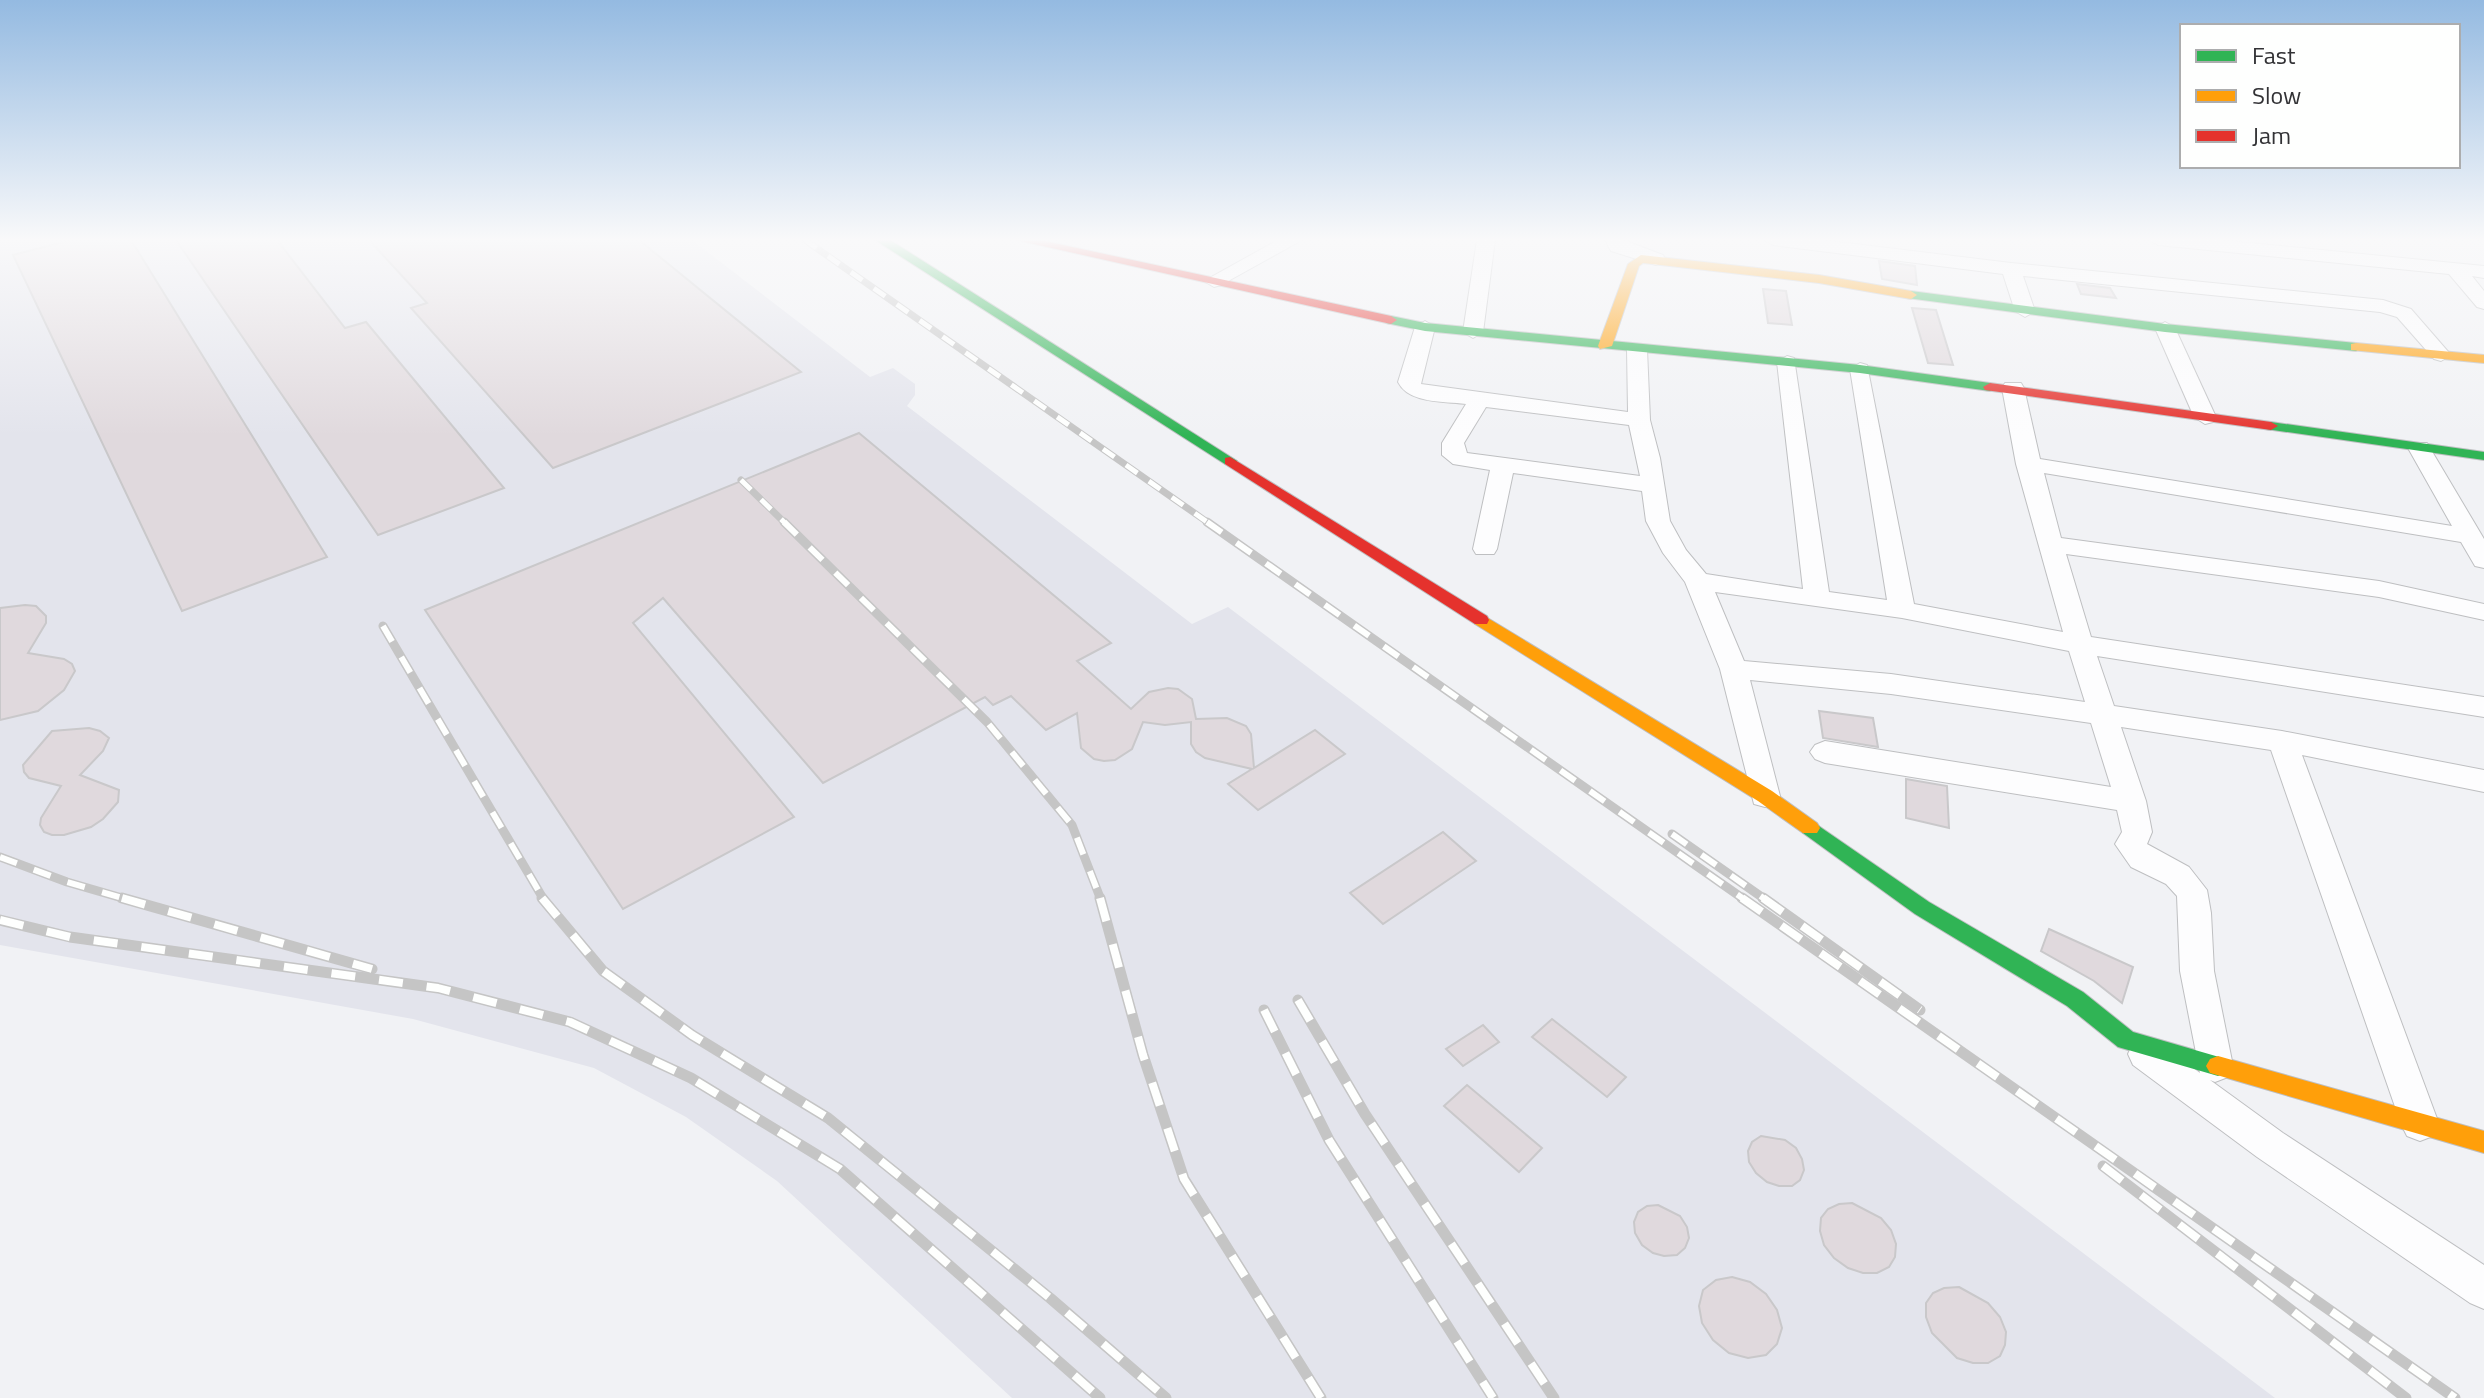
<svg xmlns="http://www.w3.org/2000/svg" width="2484" height="1398" viewBox="0 0 2484 1398" font-family="'Titillium Web',sans-serif">
<style>
.built{fill:#e3e4ec}
.building{fill:#e0d9dd;stroke:#c9c8ca;stroke-width:2}
.lines{fill:none;stroke-linecap:round;stroke-linejoin:round}
.street-casing{stroke:#bebfc1;stroke-width:2}
.fast-casing{stroke:#bebfc1;stroke-width:2}
.slow-casing{stroke:#bebfc1;stroke-width:2}
.jam-casing{stroke:#bebfc1;stroke-width:2}
.street{fill:#fdfdfe;fill-rule:evenodd}
.fast{fill:#30b455;fill-rule:evenodd}
.slow{fill:#ff9f0a;fill-rule:evenodd}
.jam{fill:#e5322d;fill-rule:evenodd}
.rail-far2-casing{stroke:#c5c5c5;stroke-width:7}
.rail-far1-casing{stroke:#c5c5c5;stroke-width:9}
.rail-casing{stroke:#c5c5c5;stroke-width:11}
.rail-far2{stroke:#fefffe;stroke-width:5;stroke-dasharray:14;stroke-linecap:butt}
.rail-far1{stroke:#fefffe;stroke-width:6;stroke-dasharray:18;stroke-linecap:butt}
.rail{stroke:#fefffe;stroke-width:8;stroke-dasharray:24;stroke-linecap:butt}
</style>
<rect width="100%" height="100%" fill="#f1f2f5"/>
<polygon class="built" points="0,240 692,240 870,377 893,368 915,384 915,395 907,406 1192,624 1228,607 2275,1398 1012,1398 777,1181 686,1117 594,1068 413,1019 0,945"/>
<g class="building">
<polygon points="71,240 131,240 327,557 182,611 13,255"/>
<polygon points="176,240 277,240 345,328 366,322 504,488 378,535"/>
<polygon points="369,240 639,240 801,372 553,468 411,308 427,303"/>
<polygon points="1879,261 1915,266 1917,285 1882,279"/>
<polygon points="2077,284 2110,288 2116,298 2081,294"/>
<polygon points="1763,289 1786,291 1792,325 1768,323"/>
<polygon points="1912,308 1936,310 1953,365 1928,363"/>
<polygon points="859,433 1111,643 1077,661 1131,709 1149,692 1168,688 1178,689 1192,699 1196,719 1227,718 1246,726 1251,734 1254,768 1315,730 1345,754 1258,810 1228,784 1252,769 1205,758 1196,752 1191,744 1191,722 1165,725 1143,722 1132,749 1115,760 1104,761 1094,759 1081,748 1077,713 1046,730 1011,696 993,705 985,697 823,783 663,598 633,623 794,817 623,909 425,610"/>
<polygon points="25,605 36,606 46,616 46,623 28,653 64,659 72,664 75,671 64,690 38,711 0,720 0,608"/>
<polygon points="1819,711 1873,718 1878,747 1823,738"/>
<polygon points="89,728 100,731 109,738 103,751 80,775 119,790 118,802 103,819 91,827 64,835 52,835 44,832 40,825 41,818 61,786 29,778 24,772 23,765 52,731"/>
<polygon points="1906,779 1947,786 1949,828 1906,818"/>
<polygon points="1443,832 1476,861 1383,924 1350,893"/>
<polygon points="2049,929 2133,967 2122,1003 2094,981 2041,951"/>
<polygon points="1552,1019 1626,1077 1607,1097 1532,1037"/>
<polygon points="1483,1025 1499,1042 1463,1066 1446,1049"/>
<polygon points="1467,1085 1542,1148 1519,1172 1444,1106"/>
<polygon points="1761,1136 1785,1140 1796,1148 1802,1159 1804,1170 1800,1180 1792,1186 1779,1186 1767,1182 1756,1173 1749,1162 1748,1151 1752,1142"/>
<polygon points="1852,1203 1881,1218 1891,1230 1896,1244 1895,1257 1889,1267 1877,1273 1863,1273 1848,1268 1834,1258 1824,1245 1820,1231 1821,1218 1828,1209 1839,1204"/>
<polygon points="1658,1205 1680,1216 1687,1227 1689,1238 1685,1248 1677,1255 1664,1256 1653,1253 1642,1245 1635,1233 1634,1222 1638,1212 1647,1206"/>
<polygon points="1732,1277 1750,1282 1766,1294 1777,1310 1782,1328 1777,1344 1766,1355 1748,1358 1729,1353 1713,1340 1702,1323 1699,1306 1703,1290 1716,1280"/>
<polygon points="1959,1287 1988,1303 2000,1317 2006,1332 2005,1345 2000,1356 1988,1363 1973,1363 1957,1358 1932,1333 1926,1317 1926,1303 1933,1293 1944,1288"/>
</g>
<g class="lines">
<g class="street-casing">
<g id="street">
<polygon points="1278,240 1302,240 1221,285 1214,287 1204,281"/>
<polygon points="1477,240 1495,240 1483,332 1473,338 1463,332"/>
<polygon points="1605,240 1623,240 1663,255 1665,259 1656,265 1611,251"/>
<polygon points="1764,240 1822,240 2011,263 2383,300 2411,309 2451,355 2441,361 2434,359 2397,317 2380,312 2023,276 2035,311 2025,317 2015,311 2003,274 1773,245"/>
<polygon points="2149,240 2219,240 2484,266 2484,278 2472,276 2484,291 2484,309 2477,307 2449,274 2158,245"/>
<path d="M1425,321L1435,327L1421,384L1628,412L1627,349L1630,345H1644L1647,349L1650,420L1660,458L1670,521L1686,550L1706,574L1803,589L1777,362L1787,356L1794,358L1829,592L1887,600L1850,369L1860,363L1867,365L1914,604L2063,632L2016,464L2002,388L2005,383H2021L2024,388L2040,459L2452,526L2408,448L2411,443H2427L2484,539V568L2475,566L2461,542L2044,473L2061,538L2379,581L2484,604V620L2379,597L2066,554L2091,637L2484,697V717L2097,656L2114,706L2282,731L2484,770V792L2302,755L2439,1124L2433,1136L2420,1141L2407,1136L2401,1124L2271,750L2121,727L2146,801L2152,832L2147,844L2189,867L2207,890L2211,913L2214,971L2233,1066L2228,1077L2215,1082L2210,1080L2283,1133L2484,1265V1309L2470,1303L2257,1157L2133,1065L2128,1054L2133,1043L2146,1038L2159,1043L2200,1073L2180,971L2177,896L2166,884L2131,867L2115,844L2122,832L2117,810L1825,763L1815,759L1810,752L1815,745L1825,741L2111,787L2091,723L1891,694L1750,680L1780,796L1776,804L1765,807L1754,804L1720,669L1685,582L1663,553L1646,521L1642,491L1513,473L1497,549L1494,554H1476L1473,549L1490,470L1453,464L1442,455V443L1466,404C1444,401 1409,404 1398,382L1415,327ZM1486,407L1629,425L1640,476L1467,453L1464,443ZM1715,592L1902,618L2069,651L2085,702L1891,674L1744,661Z"/>
<polygon points="2165,322 2175,328 2216,417 2213,422 2205,424 2194,417 2155,328"/>
</g>
</g>
<g class="fast-casing">
<g id="fast">
<polygon points="875,240 890,240 1237,461 1235,464 1225,464"/>
<polygon points="1911,291 2165,324 2356,343 2363,347 2356,351 2165,332 1907,298 1907,292"/>
<polygon points="1391,316 1425,323 1860,365 1990,383 1997,387 1990,391 1860,373 1425,331 1386,323 1386,317"/>
<polygon points="2271,422 2484,452 2484,460 2266,429 2266,423"/>
<polygon points="1810,820 1929,902 2083,992 2133,1032 2226,1059 2230,1066 2226,1073 2218,1076 2118,1047 2067,1006 1915,914 1803,833 1800,828 1803,823"/>
</g>
</g>
<g class="slow-casing">
<g id="slow">
<polygon points="1641,255 1819,275 1911,291 1917,295 1911,299 1819,283 1643,263 1639,266 1612,346 1600,349 1598,346 1628,264"/>
<polygon points="2356,343 2484,355 2484,363 2351,350 2351,344"/>
<polygon points="1481,614 1772,791 1817,823 1820,828 1817,833 1803,833 1758,801 1475,624 1473,620"/>
<polygon points="2218,1056 2484,1131 2484,1153 2210,1073 2206,1066 2210,1059"/>
</g>
</g>
<g class="jam-casing">
<g id="jam">
<polygon points="1016,240 1040,240 1391,316 1397,320 1391,324"/>
<polygon points="1990,383 2271,422 2278,426 2271,430 1985,390 1983,387"/>
<polygon points="1230,457 1487,616 1489,620 1487,624 1475,624 1225,464 1225,458"/>
</g>
</g>
<use href="#street" class="street"/>
<use href="#fast" class="fast"/>
<use href="#slow" class="slow"/>
<use href="#jam" class="jam"/>
<g class="rail-far2-casing">
<g id="rail-far2">
<polyline points="805,240 1210,524"/>
<polyline points="741,480 786,524"/>
</g>
</g>
<g class="rail-far1-casing">
<g id="rail-far1">
<polyline points="784,522 987,722 1072,825 1101,900"/>
<polyline points="1207,522 1745,900"/>
<polyline points="383,626 544,900"/>
<polyline points="1672,834 1766,900"/>
<polyline points="0,857 67,882 129,900"/>
</g>
</g>
<g class="rail-casing">
<g id="rail">
<polyline points="122,898 372,969"/>
<polyline points="542,898 603,971 692,1035 828,1118 1050,1298 1166,1398"/>
<polyline points="1100,898 1143,1055 1184,1179 1321,1398"/>
<polyline points="1742,898 2455,1398"/>
<polyline points="1763,898 1920,1010"/>
<polyline points="0,920 70,937 438,988 570,1022 691,1078 840,1169 1100,1398"/>
<polyline points="1298,1000 1365,1114 1554,1398"/>
<polyline points="1264,1010 1329,1140 1493,1398"/>
<polyline points="2103,1166 2406,1398"/>
</g>
</g>
<use href="#rail-far2" class="rail-far2"/>
<use href="#rail-far1" class="rail-far1"/>
<use href="#rail" class="rail"/>
</g>
<linearGradient id="sky" x2="0" y2="1"><stop stop-color="#94bae1"/><stop offset="0.55" stop-color="#f9f9fa"/><stop offset="1" stop-color="#f9f9fa" stop-opacity="0"/></linearGradient>
<rect width="2484" height="436" fill="url(#sky)"/>
<rect x="2180" y="24" width="280" height="144" fill="#fefffe" stroke="#acadae" stroke-width="2"/>
<rect x="2196" y="50" width="40" height="12" fill="#30b455" stroke="#acadae" stroke-width="2"/>
<text x="2252" y="64" font-size="24" fill="#323235">Fast</text>
<rect x="2196" y="90" width="40" height="12" fill="#ff9f0a" stroke="#acadae" stroke-width="2"/>
<text x="2252" y="104" font-size="24" fill="#323235">Slow</text>
<rect x="2196" y="130" width="40" height="12" fill="#e5322d" stroke="#acadae" stroke-width="2"/>
<text x="2252" y="144" font-size="24" fill="#323235">Jam</text>
</svg>
